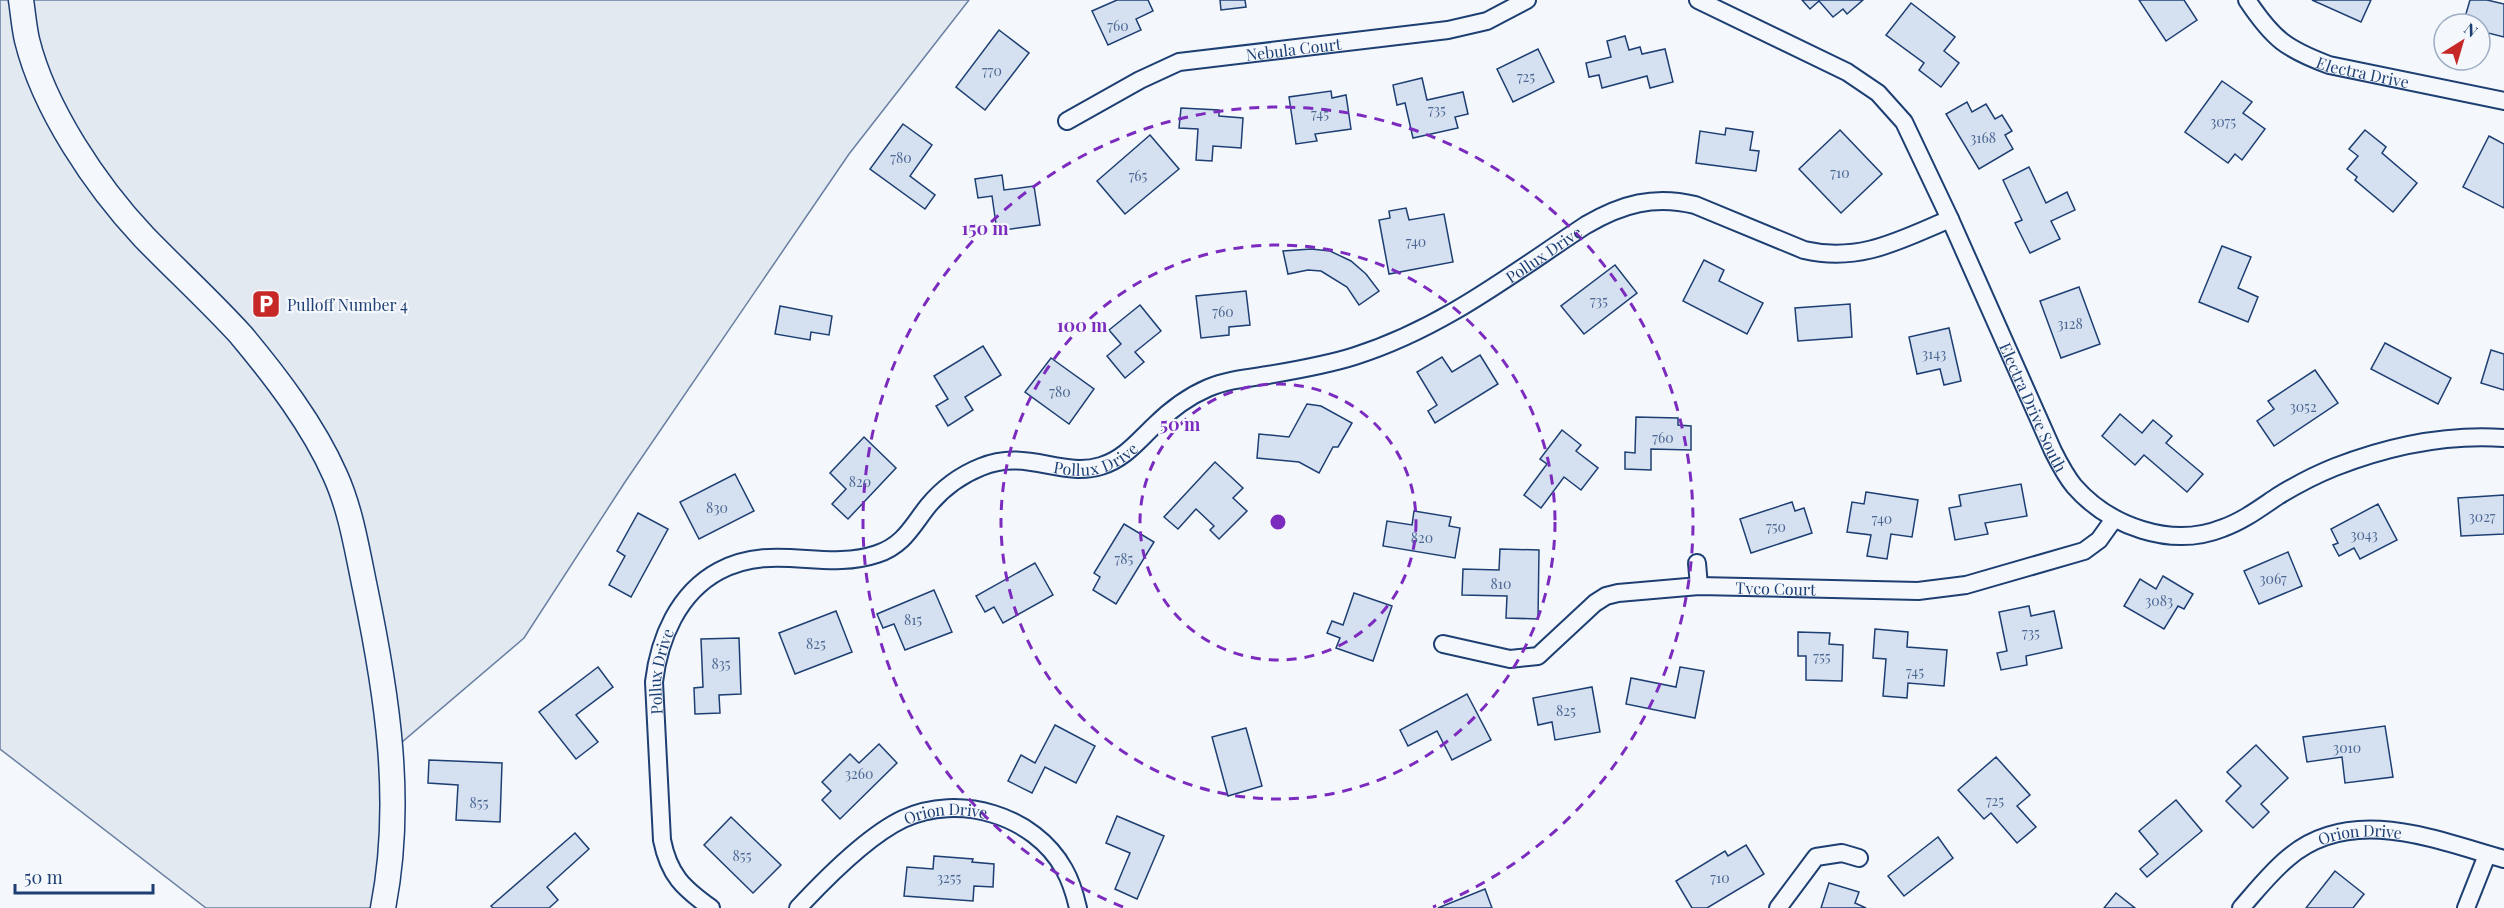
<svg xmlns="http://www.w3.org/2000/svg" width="2504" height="908" viewBox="0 0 2504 908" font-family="'Playfair Display',serif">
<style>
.green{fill:#e3e9f0;stroke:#687fa3;stroke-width:1.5}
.building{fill:#d5e0f0;stroke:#1d3f73;stroke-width:1.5}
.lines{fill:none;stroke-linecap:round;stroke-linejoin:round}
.street-casing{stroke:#1d3f73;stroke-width:20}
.secondary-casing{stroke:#1d3f73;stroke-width:27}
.street{stroke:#f4f7fb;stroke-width:16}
.secondary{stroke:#f4f7fb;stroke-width:24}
.ring{fill:none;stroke:#7b2cbf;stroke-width:3;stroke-dasharray:10 8}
.labels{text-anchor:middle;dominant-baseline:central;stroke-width:4.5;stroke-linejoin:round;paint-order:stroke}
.number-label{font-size:14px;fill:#4b6792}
.street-label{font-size:16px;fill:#1d3f73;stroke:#f4f7fb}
.poi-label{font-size:16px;fill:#1d3f73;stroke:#f4f7fb;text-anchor:start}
.centre{fill:#7b2cbf;stroke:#f4f7fb;stroke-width:3}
.ring-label{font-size:18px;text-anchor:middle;font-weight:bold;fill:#7b2cbf;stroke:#f4f7fb;stroke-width:4.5;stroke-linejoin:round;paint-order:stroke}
</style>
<rect width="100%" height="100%" fill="#f4f7fb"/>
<polygon class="green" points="0,0 969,0 849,154 625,482 524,638 401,743 383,826 372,908 206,908 0,749"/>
<g class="building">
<polygon points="1117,0 1148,0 1153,11 1136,19 1141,30 1108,45 1092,11"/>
<polygon points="1220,0 1245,0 1246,7 1221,10"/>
<polygon points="1802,0 1863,0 1847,14 1843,9 1833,17 1819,1 1810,9"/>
<polygon points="2139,0 2184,0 2197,20 2166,41"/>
<polygon points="2312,0 2371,0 2361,22"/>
<polygon points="2470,0 2487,0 2504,4 2504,37 2480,31 2480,24 2463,24"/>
<polygon points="1911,3 1955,37 1944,51 1959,63 1941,87 1919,70 1924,63 1886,35"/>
<polygon points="999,30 1029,53 985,110 956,87"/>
<polygon points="1625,36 1629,50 1640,47 1642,54 1665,49 1673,82 1650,88 1647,76 1602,88 1599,75 1589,77 1586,63 1611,57 1607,41"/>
<polygon points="1538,49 1554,82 1513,102 1497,69"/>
<polygon points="1422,78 1427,100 1463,92 1468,114 1455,117 1458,128 1413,138 1405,103 1397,105 1393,85"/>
<polygon points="2222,81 2252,102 2243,113 2265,129 2242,160 2235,154 2228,163 2185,132"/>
<polygon points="1331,91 1332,98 1346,95 1351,129 1315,134 1317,141 1296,144 1289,97"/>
<polygon points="1967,102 1972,112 1986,104 1995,119 2002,115 2012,131 2005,135 2013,149 1979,169 1946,114"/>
<polygon points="1181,108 1219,110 1219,116 1243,118 1241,148 1213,146 1212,161 1196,160 1198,129 1179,128"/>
<polygon points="903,124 932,145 910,176 935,195 925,209 870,169"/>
<polygon points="1726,128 1753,132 1750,150 1759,151 1756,171 1696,163 1700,131 1725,135"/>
<polygon points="1840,130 1882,174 1841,213 1799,169"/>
<polygon points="2365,130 2386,147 2382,153 2417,183 2393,212 2355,180 2357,177 2347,169 2358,156 2349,149"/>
<polygon points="1150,135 1179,169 1125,214 1097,181"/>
<polygon points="2489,136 2504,144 2504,208 2463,187"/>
<polygon points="2029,167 2046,203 2067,192 2075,210 2051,221 2060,239 2030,253 2015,223 2022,220 2003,180"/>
<polygon points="1002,175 1004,190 1034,186 1040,225 997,231 992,196 978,198 975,179"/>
<polygon points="1406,208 1409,220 1444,214 1453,262 1389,274 1379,220 1390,218 1389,211"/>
<polygon points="2222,246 2251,257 2238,288 2258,297 2248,322 2199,302"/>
<polygon points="1311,249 1330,251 1351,261 1366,274 1379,291 1359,305 1347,287 1321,271 1308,270 1288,274 1283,251"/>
<polygon points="1704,260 1724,270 1719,281 1763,303 1747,334 1683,301"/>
<polygon points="1615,265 1637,293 1584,334 1561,306"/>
<polygon points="2079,287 2100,344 2061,358 2040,301"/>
<polygon points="1246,291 1250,325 1229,327 1229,335 1201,338 1196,296"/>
<polygon points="1850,304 1852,337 1798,341 1795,308"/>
<polygon points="1140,305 1161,331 1135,352 1144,362 1125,378 1107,356 1121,344 1109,330"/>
<polygon points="780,306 832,316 829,335 811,332 810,340 775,334"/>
<polygon points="1949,328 1961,381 1944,385 1940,369 1917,374 1909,337"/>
<polygon points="2385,343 2451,378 2438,404 2371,369"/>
<polygon points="983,346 1001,375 965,397 973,410 948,426 936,406 948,399 934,376"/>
<polygon points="2491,350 2504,354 2504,390 2481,383"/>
<polygon points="1480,355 1498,384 1435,423 1428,411 1437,405 1417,372 1442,357 1452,372"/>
<polygon points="1051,358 1094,389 1069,424 1025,392"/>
<polygon points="2315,370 2338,403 2274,446 2257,421 2274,409 2268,401"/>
<polygon points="1307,404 1321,406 1352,423 1338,447 1333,447 1319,473 1299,462 1257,458 1259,434 1289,437"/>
<polygon points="2120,414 2142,433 2153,420 2172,436 2166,443 2203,474 2187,492 2144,455 2135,465 2102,436"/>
<polygon points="1636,417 1678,418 1678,425 1691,426 1691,450 1651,449 1651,470 1625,469 1625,452 1635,453"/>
<polygon points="1562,430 1581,445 1576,451 1598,468 1581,490 1564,477 1541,508 1524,495 1547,464 1540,459"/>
<polygon points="864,437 896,468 848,519 832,504 846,489 830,473"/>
<polygon points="1215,462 1243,488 1233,498 1247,511 1219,539 1210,530 1214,526 1196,509 1178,529 1164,517"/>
<polygon points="735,474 754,511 699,539 680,502"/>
<polygon points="2021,484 2027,516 1985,523 1988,534 1955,540 1949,508 1961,506 1959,495"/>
<polygon points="1866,492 1918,500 1912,537 1891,534 1887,559 1867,556 1871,535 1847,532 1852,502 1864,504"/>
<polygon points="2504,495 2504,534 2461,536 2458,498"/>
<polygon points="1792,502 1795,511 1804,508 1812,533 1751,553 1740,519"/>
<polygon points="2378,504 2397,540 2360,559 2354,548 2339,556 2333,545 2338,543 2331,529"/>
<polygon points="1414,511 1451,517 1449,526 1460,528 1455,558 1383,546 1387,521 1412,525"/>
<polygon points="638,513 668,529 631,597 609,585 625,556 617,551"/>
<polygon points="1124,524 1154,542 1116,604 1093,590 1100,577 1094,573"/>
<polygon points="1500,549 1539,550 1538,619 1506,618 1507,596 1462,595 1463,569 1499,570"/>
<polygon points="2288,552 2302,586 2259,604 2244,571"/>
<polygon points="1035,563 1053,595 1003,623 994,607 985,612 976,596"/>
<polygon points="2163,576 2193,594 2184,609 2178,606 2164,629 2124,606 2140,579 2156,589"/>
<polygon points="934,590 952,632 905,650 894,624 883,628 877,614"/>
<polygon points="1354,593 1392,606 1373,661 1336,648 1340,638 1327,633 1332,621 1343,625"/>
<polygon points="2029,606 2031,616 2054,611 2062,648 2026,656 2027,665 2001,670 1997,653 2007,651 1999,612"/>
<polygon points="836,611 852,652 795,674 779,633"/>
<polygon points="1875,629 1908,632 1907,647 1947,650 1944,686 1908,683 1907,698 1883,696 1886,659 1873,658"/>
<polygon points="1798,632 1830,633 1829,644 1843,645 1842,681 1806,680 1806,656 1798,656"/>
<polygon points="739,638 741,694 719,695 720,713 695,714 694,688 703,687 701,639"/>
<polygon points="598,667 613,687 576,715 598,742 576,759 539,712"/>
<polygon points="1680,667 1704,671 1695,718 1626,704 1631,678 1676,687"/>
<polygon points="1592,687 1600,732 1555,740 1552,722 1538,725 1533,698"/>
<polygon points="1467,694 1491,740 1452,760 1437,731 1408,746 1400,730"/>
<polygon points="1055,725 1095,746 1076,783 1045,767 1032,793 1008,781 1021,755 1035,763"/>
<polygon points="2385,726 2393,777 2345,783 2342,757 2307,762 2303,737"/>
<polygon points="1246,728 1262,786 1228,796 1212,737"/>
<polygon points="879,744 897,763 840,819 822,800 831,791 822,782 850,754 859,763"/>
<polygon points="2256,745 2288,778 2261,804 2269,812 2253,828 2226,801 2241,786 2227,772"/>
<polygon points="1996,757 2030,795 2017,806 2036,827 2017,843 1991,813 1984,819 1958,790"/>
<polygon points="429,760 502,763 500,822 456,820 458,785 428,783"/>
<polygon points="2176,800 2202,831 2147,877 2140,869 2158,854 2139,831"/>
<polygon points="1117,816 1164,836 1137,899 1115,889 1130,853 1106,843"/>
<polygon points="731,817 781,865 753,893 704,845"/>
<polygon points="575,833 589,849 547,887 558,900 549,908 493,908 491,906"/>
<polygon points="1938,837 1953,858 1904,896 1888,876"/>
<polygon points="1746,845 1764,874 1707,908 1692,908 1676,881 1725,851 1728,856"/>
<polygon points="934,856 973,859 972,862 994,864 993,887 974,886 973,901 904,896 907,867 933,869"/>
<polygon points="2335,871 2364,894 2353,908 2306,908"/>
<polygon points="1829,883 1859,892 1855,903 1866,908 1821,908"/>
<polygon points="1485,889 1492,908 1438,908"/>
<polygon points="2116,893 2135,908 2104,908"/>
</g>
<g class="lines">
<g class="street-casing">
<g id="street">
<path id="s1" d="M1698,0L1847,72L1878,93L1904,122L1950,219L2053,451C2059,463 2065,475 2074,486C2109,526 2171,549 2223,528C2243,521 2260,508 2278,496C2296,485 2315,475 2335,467C2389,446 2446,434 2504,438"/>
<path id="s2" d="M2247,0C2273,39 2286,49 2329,65L2504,101"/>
<path id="s3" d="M1067,121L1140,80L1179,62L1448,30L1487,21L1527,0"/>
<polyline points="1697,563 1699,586"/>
<path id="s4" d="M1443,644L1510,659L1538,656L1595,603L1606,596L1618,593L1699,586L1918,591L1966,585L2084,551L2099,540L2114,519"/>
<path id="s5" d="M711,908C683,888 669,875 662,840L654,682C659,639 678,593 719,571C773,542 824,572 877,554C904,545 912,526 928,506C942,489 961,475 981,467C1027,448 1061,478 1101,466C1124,459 1137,442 1154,426C1170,410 1187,397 1208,388C1227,380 1248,378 1268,375C1297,370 1327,365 1355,356C1443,328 1510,275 1586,225C1622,204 1654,195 1695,205L1804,250C1860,263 1900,240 1950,219"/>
<path id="s6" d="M798,908C825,879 867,836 903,819C959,793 1034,815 1064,869C1071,881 1075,895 1078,908"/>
<polyline points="1778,908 1816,857 1842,853 1859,858"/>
<path id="s7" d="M2241,908C2256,891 2271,872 2288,858C2351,804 2436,840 2504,859"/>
<polyline points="2466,908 2487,855"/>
</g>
</g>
<g class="secondary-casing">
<path id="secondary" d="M21,0C23,13 24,27 27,40C44,109 96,186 144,237C176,270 210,301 241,335C276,377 313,425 335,475C351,510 357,550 365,588C387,694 404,801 383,908"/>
</g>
<use href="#street" class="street"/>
<use href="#secondary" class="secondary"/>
</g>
<g class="ring">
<circle cx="1278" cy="522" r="138"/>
<circle cx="1278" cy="522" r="277"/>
<path d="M1123 907A415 415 0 1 1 1433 907"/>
</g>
<defs>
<g id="parking-square" transform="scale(1.5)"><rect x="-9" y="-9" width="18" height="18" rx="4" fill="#c62828" stroke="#f4f7fb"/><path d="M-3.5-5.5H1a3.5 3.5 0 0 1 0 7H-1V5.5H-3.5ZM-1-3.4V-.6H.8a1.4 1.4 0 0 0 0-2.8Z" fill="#fff"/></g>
</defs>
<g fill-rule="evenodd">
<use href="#parking-square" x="266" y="304"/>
</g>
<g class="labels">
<g class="number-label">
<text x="1118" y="25">760</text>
<text x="992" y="70">770</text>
<text x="1526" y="76">725</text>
<text x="1437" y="109">735</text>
<text x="1320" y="113">745</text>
<text x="2223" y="121">3075</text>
<text x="1983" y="137">3168</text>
<text x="901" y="157">780</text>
<text x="1840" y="172">710</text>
<text x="1138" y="175">765</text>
<text x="1416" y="241">740</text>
<text x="1599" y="300">735</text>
<text x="1223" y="311">760</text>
<text x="2070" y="323">3128</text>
<text x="1934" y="353">3143</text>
<text x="1060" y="391">780</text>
<text x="2303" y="406">3052</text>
<text x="1663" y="437">760</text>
<text x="860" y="481">820</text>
<text x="717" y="507">830</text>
<text x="2482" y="516">3027</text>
<text x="1882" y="518">740</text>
<text x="1776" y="526">750</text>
<text x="2364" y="534">3043</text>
<text x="1422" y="537">820</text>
<text x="1124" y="558">785</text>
<text x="2273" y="578">3067</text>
<text x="1501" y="583">810</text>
<text x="2159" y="600">3083</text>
<text x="913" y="619">815</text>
<text x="2031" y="632">735</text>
<text x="816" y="643">825</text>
<text x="1822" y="656">755</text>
<text x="721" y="663">835</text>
<text x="1915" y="671">745</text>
<text x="1566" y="710">825</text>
<text x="2347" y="747">3010</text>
<text x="859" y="773">3260</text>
<text x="1995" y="800">725</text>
<text x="479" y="802">855</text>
<text x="742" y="855">855</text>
<text x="949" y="877">3255</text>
<text x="1720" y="877">710</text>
</g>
<g class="street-label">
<text stroke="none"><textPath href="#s3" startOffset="242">Nebula Court</textPath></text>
<text stroke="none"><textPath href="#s2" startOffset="142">Electra Drive</textPath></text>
<text stroke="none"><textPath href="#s5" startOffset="1298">Pollux Drive</textPath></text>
<text stroke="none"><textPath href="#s1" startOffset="555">Electra Drive South</textPath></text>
<text stroke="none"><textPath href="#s5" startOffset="795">Pollux Drive</textPath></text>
<text stroke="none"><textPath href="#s4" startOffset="358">Tyco Court</textPath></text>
<text stroke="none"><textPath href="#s5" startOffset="256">Pollux Drive</textPath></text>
<text stroke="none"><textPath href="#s6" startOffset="182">Orion Drive</textPath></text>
<text stroke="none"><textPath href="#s7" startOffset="147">Orion Drive</textPath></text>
</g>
<g class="poi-label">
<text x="287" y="304">Pulloff Number 4</text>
</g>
</g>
<circle cx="1278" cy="522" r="9" class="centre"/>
<g class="ring-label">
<text x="985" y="235">150 m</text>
<text x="1082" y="332">100 m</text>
<text x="1180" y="431">50 m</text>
</g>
<g transform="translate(2462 42) rotate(37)"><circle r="28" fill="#f4f7fb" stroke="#9eadc5" stroke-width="1.5"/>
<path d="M0-4.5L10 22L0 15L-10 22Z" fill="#c62828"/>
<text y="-9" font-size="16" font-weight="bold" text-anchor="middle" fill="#1d3f73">N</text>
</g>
<path d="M15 884v9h138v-9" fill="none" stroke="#1d3f73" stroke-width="3"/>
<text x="24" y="884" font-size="18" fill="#1d3f73" stroke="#f4f7fb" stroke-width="4.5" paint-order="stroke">50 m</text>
</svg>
